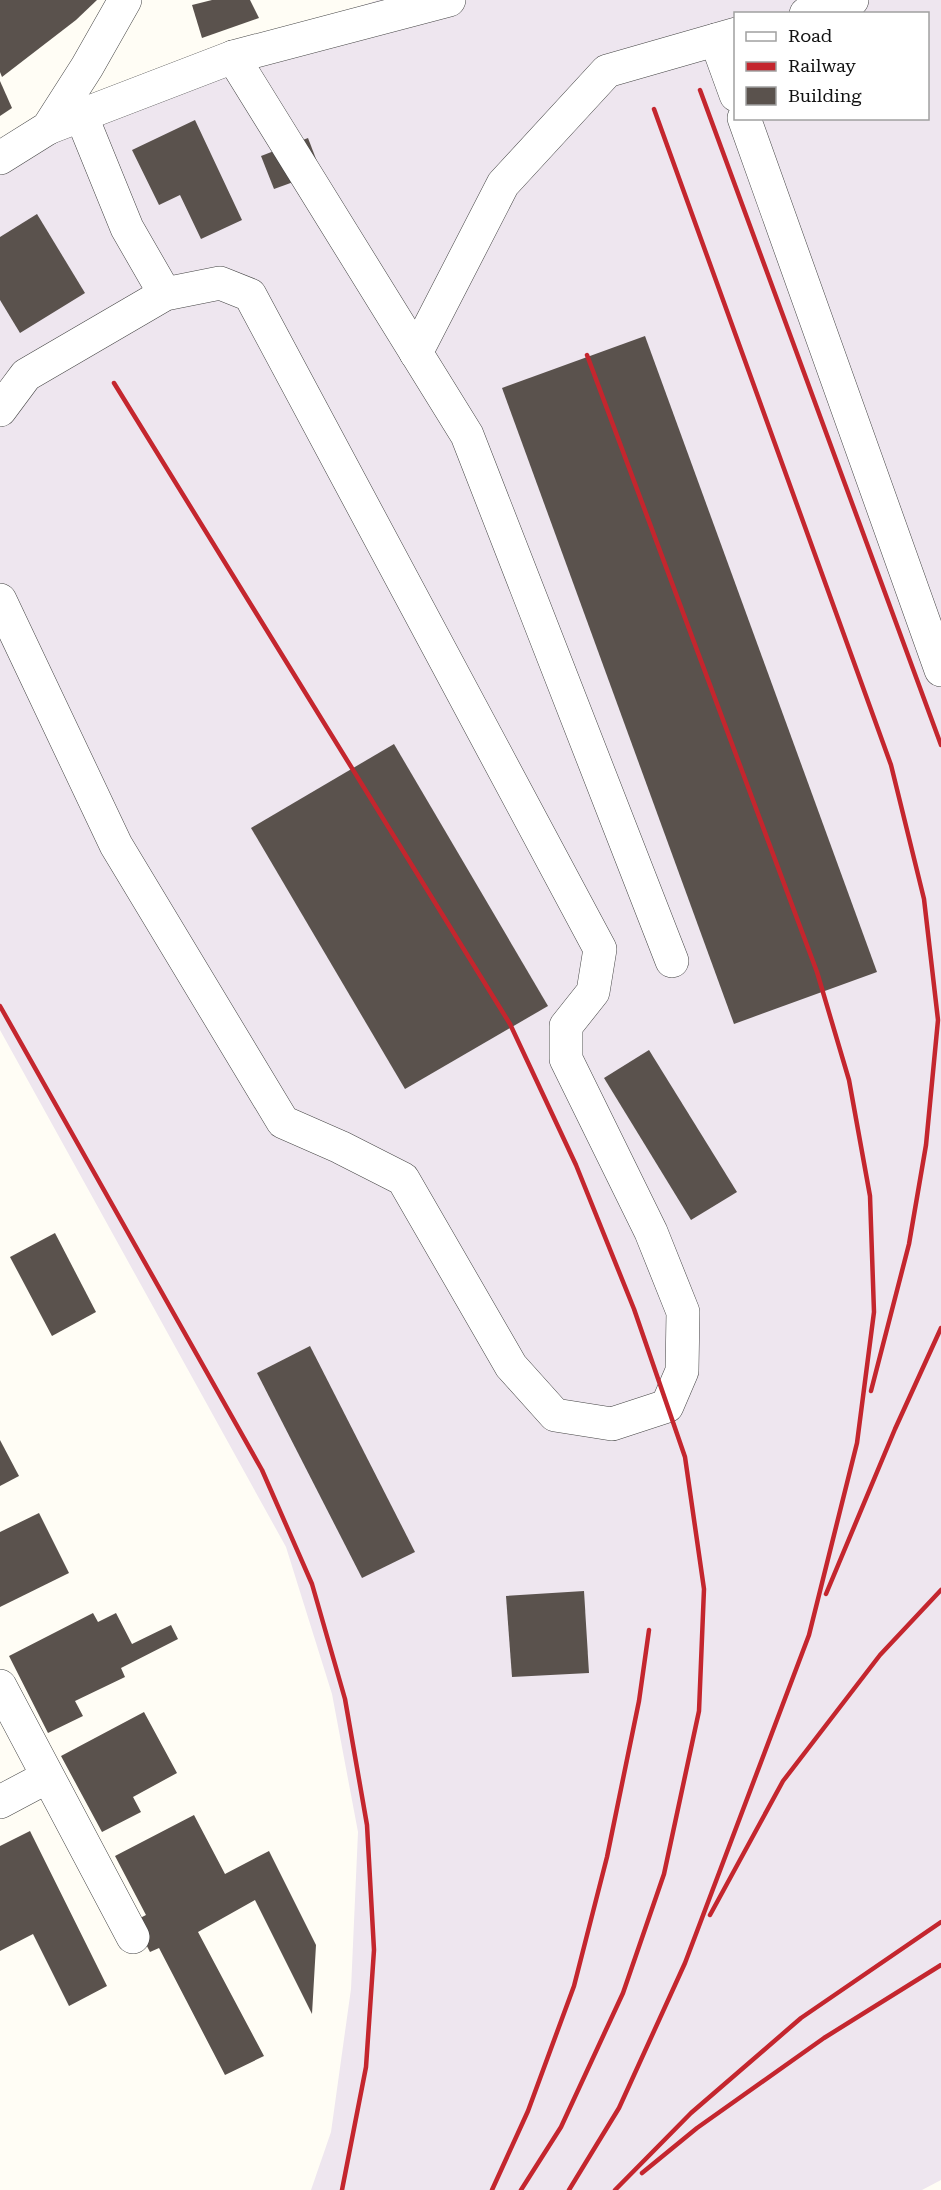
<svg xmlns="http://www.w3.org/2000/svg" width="941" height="2190" viewBox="0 0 941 2190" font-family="'Roboto Serif',serif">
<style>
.industrial{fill:#eee6ef;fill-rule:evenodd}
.building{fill:#5a524d}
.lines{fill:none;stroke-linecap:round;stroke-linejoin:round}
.minor-casing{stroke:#444;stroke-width:34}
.minor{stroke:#fff;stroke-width:33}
.rail{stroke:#c4262e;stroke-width:4.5}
</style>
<rect width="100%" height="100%" fill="#fffdf5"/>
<path class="industrial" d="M378,0H941V2180L922,2190H311L331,2132L351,1989L358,1832L332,1694L286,1547L0,1030V174L161,75ZM736,14H928V118H736Z"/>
<g class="building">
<polygon points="0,0 97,0 76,20 2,77 0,72"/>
<polygon points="212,0 250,0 259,18 202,38 192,5"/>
<polygon points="0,81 12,108 0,116"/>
<polygon points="195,120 242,220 201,239 180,195 159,205 132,150"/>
<polygon points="308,138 321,172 274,189 261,156"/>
<polygon points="37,214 85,293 20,333 0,300 0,237"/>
<polygon points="645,336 877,972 734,1024 502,388"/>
<polygon points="394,744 548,1006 405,1089 251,828"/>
<polygon points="649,1050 737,1192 691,1220 604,1078"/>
<polygon points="55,1233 96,1312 52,1336 10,1257"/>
<polygon points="310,1346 415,1552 362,1578 257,1373"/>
<polygon points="0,1440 19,1476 0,1486"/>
<polygon points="39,1513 69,1573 0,1607 0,1532"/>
<polygon points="584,1591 589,1673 512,1677 506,1596"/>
<polygon points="93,1613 98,1622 116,1613 132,1644 171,1625 178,1639 121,1668 125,1677 75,1701 83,1716 48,1733 9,1656"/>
<polygon points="144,1712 177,1773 133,1797 141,1812 102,1832 61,1756"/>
<polygon points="194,1815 225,1874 269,1851 316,1945 312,2014 255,1900 198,1932 264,2056 225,2075 159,1948 150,1952 134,1921 146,1915 115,1856"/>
<polygon points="30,1831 107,1986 69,2006 33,1934 0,1951 0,1846"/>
</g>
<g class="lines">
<g class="minor-casing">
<g id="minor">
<polyline points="806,14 852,0"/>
<polyline points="716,40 736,95"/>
<polyline points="233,57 467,435 672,961"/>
<polyline points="81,115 127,228 165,294"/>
<polyline points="744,118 941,670"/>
<polyline points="48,128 233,57 449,0"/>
<polyline points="0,158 48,128 87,67 125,0"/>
<polyline points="416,353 503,184 607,71 736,34"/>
<polyline points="0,410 26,375 165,294 220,283 250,295 600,949 593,992 566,1026 566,1059 651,1232 683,1312 682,1371 667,1406 612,1424 555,1415 511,1366 403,1179 340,1147 283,1122 116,845 0,600"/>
<polyline points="0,1686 133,1937"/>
<polyline points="0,1802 47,1777"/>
</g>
</g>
<use href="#minor" class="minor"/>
<g class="rail">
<polyline points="700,90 941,745"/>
<polyline points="654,109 891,765 924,899 938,1020 926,1145 909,1244 871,1391"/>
<polyline points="114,383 510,1024 576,1165 634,1309 685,1457 704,1589 699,1711 664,1874 623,1993 561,2127 521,2190"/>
<polyline points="0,1006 262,1470 312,1584 345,1699 367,1825 374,1950 366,2067 342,2190"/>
<polyline points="826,1594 895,1429 941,1328"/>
<polyline points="710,1915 783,1781 880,1655 941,1590"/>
<polyline points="642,2173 697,2128 824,2038 941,1965"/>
<polyline points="492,2190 528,2111 574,1986 607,1857 639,1701 649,1630"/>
<polyline points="569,2190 619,2108 685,1963 809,1635 857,1443 874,1312 870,1196 849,1080 817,972 587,355"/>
<polyline points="615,2190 691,2113 801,2018 941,1922"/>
</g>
</g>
<rect x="734" y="12" width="195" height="108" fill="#ffffff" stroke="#a0a0a0" stroke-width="1.5"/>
<rect x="746" y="32" width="30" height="9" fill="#ffffff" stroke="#a0a0a0" stroke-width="1.5"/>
<text x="788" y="42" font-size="18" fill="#111111">Road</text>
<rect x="746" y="62" width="30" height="9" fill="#c4262e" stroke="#a0a0a0" stroke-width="1.5"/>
<text x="788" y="72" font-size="18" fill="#111111">Railway</text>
<rect x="746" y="87" width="30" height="18" fill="#5a524d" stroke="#a0a0a0" stroke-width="1.5"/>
<text x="788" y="102" font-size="18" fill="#111111">Building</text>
</svg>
